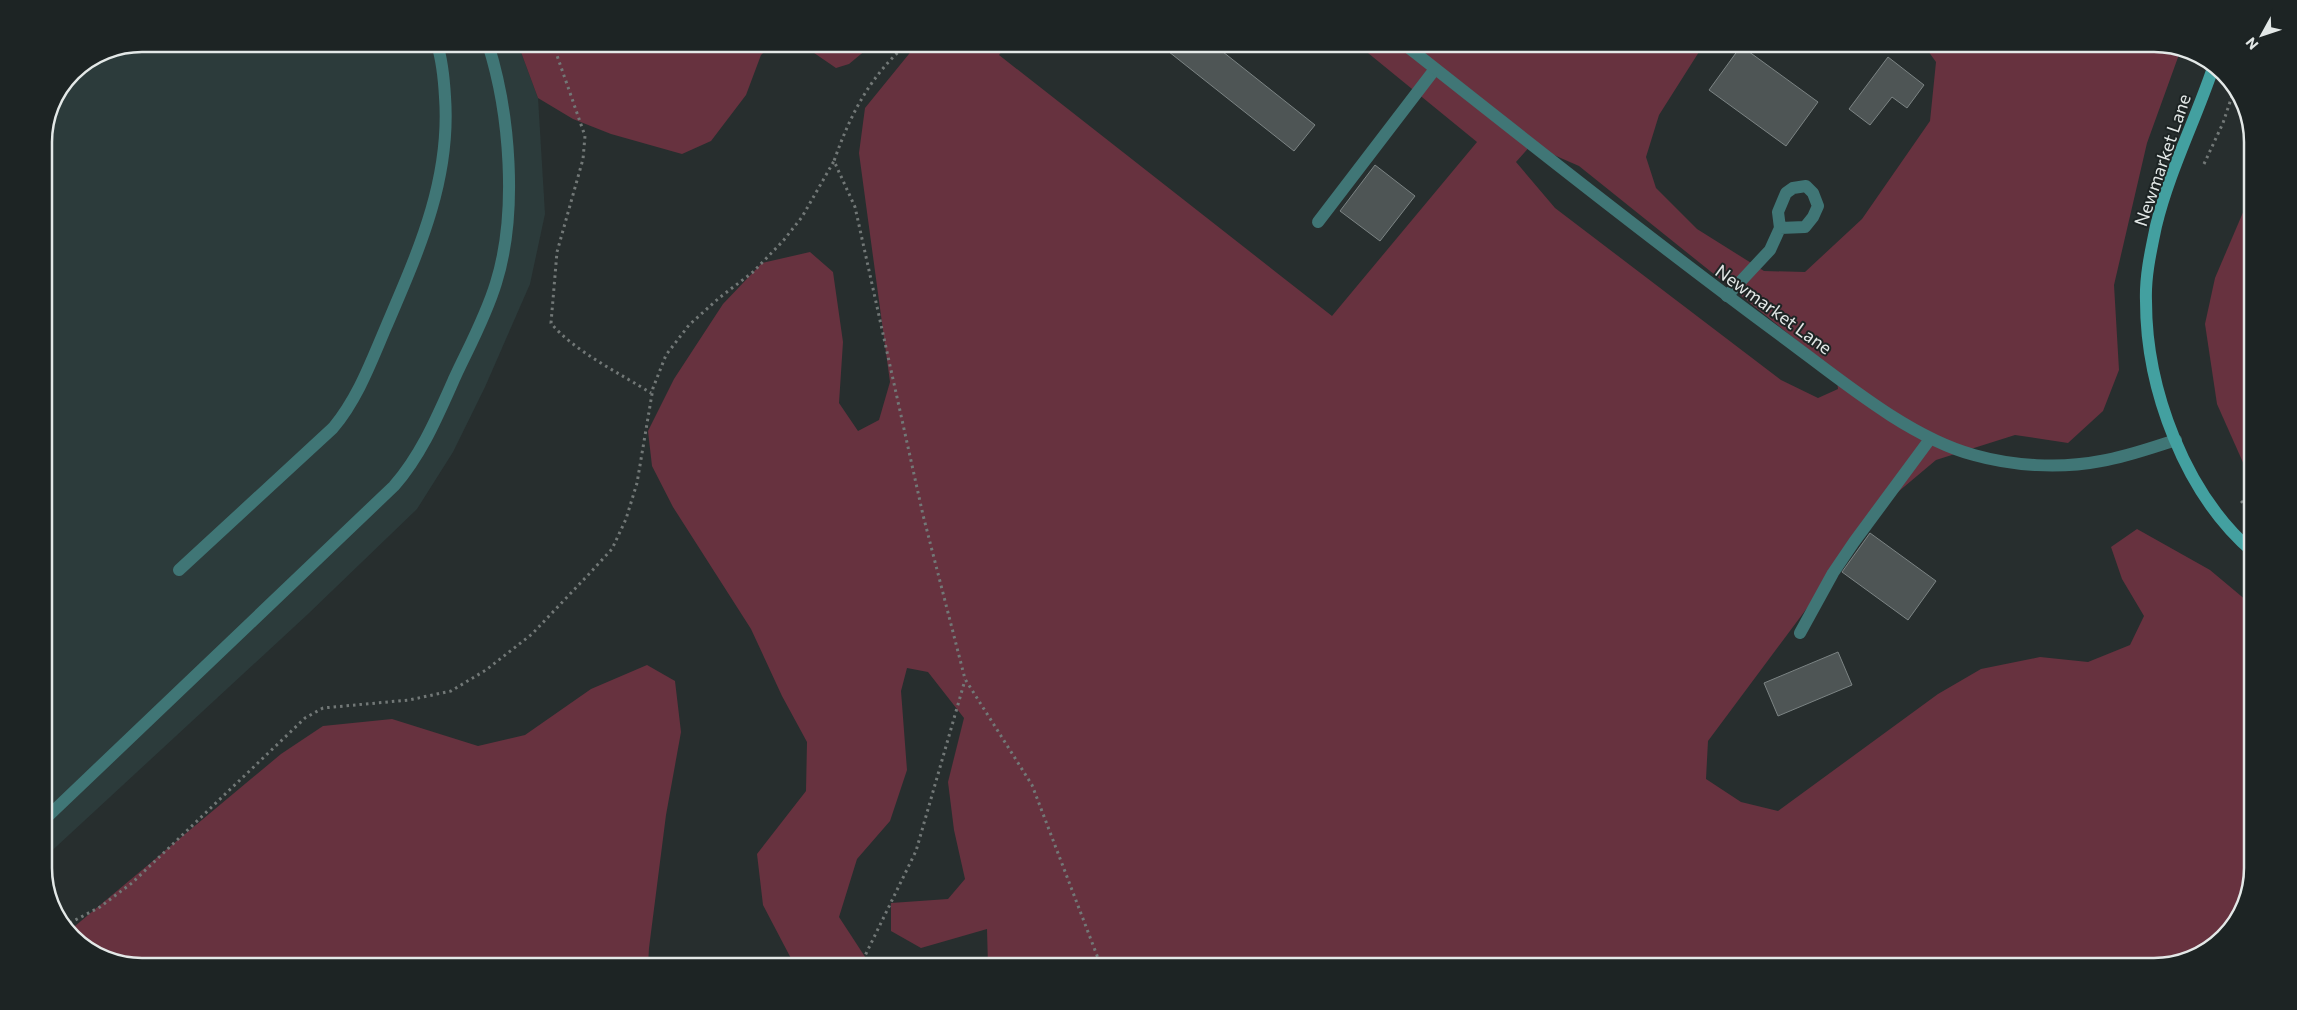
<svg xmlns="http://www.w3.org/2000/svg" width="2297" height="1010" viewBox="0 0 2297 1010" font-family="Commissioner,sans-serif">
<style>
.built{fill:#2c3b3b}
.green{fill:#67323f;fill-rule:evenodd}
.building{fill:#4e5555;stroke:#7c8484}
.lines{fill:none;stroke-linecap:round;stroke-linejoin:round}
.path{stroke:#727877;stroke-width:3;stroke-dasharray:2.5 4;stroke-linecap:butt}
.service{stroke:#407676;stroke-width:12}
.minor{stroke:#407676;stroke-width:12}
.secondary{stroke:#43a0a0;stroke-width:12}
.labels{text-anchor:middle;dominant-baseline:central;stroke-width:4;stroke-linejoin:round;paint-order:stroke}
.street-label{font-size:18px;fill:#e3e8e7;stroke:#1d2424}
.rim{fill:none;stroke:#e3e8e7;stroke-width:2.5}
</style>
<rect width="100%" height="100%" fill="#272e2e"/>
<polygon class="built" points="143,44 518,44 538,98 545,214 530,284 485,387 453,452 417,509 308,614 44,858 44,137 51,105 73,73 105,51"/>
<g class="green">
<polygon points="518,44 772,44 761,55 746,95 711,141 682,154 611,134 573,119 538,98"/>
<polygon points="801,44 873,44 849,64 836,68"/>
<path d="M911,44H1008L999,55L1332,316L1477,142L1357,44H1704L1659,115L1646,157L1656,188L1697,229L1764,271L1805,272L1862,219L1930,121L1936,62L1923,44H2154L2181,49L2147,143L2114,285L2119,370L2103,411L2068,443L2015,435L1936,460L1886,502L1708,741L1706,779L1741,802L1778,811L1938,694L1981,669L2040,657L2088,662L2130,645L2144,616L2122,579L2111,547L2137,529L2210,570L2253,606V867L2246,905L2209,949L2154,966H988L987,929L921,948L891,931V903L948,899L965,879L954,830L948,782L964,718L928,672L907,668L901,691L907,770L890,821L857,859L839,917L871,966H795L763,905L757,854L806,791L807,742L782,696L751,629L673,507L652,466L648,431L674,379L723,304L762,263L810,252L833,272L843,342L839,403L858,431L879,420L890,382L859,153L865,108L913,49ZM1531,145L1579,166L1836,372L1838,389L1818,398L1781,380L1555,208L1516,162Z"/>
<polygon points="2253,189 2253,485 2217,404 2205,324 2215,278"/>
<polygon points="647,665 675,681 681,732 666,815 649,948 648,966 143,966 105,959 69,931 281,754 323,726 392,719 478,746 525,735 591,689"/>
</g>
<g class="building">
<polygon points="1159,44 1213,44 1315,125 1294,151"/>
<polygon points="1741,46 1818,102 1786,146 1709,90"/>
<polygon points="1888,57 1924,85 1907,108 1892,97 1870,125 1849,109"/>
<polygon points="1375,165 1415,196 1380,241 1340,211"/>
<polygon points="1870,533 1936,581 1908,620 1842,572"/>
<polygon points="1838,652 1852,685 1778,716 1764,683"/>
</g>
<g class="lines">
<g class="path">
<path d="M553,44L585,136L583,159L557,252L551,323C572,350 621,374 651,393"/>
<path d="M907,44C870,76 850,115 834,161L855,207L923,515L965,679L1032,785L1101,966"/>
<polyline points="2204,164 2223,123 2235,87"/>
<polyline points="2241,501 2253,512"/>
<polyline points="64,926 100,907 132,883 305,718 323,708 409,700 451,691 486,670 532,634 589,574 612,549 626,519 637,483 653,388 666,355 689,325 719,298 753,272 783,241 802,217 834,161"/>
<polyline points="860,966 916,851 965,680"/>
</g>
<g class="service">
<polyline points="1318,222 1435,69"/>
<polyline points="1727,296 1770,250 1780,228 1778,212 1786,193 1793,188 1806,186 1813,193 1818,206 1813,217 1805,227 1780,228"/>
<polyline points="1800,633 1833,573 1854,542 1930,439"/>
<path d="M44,820L394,486C422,454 438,415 455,377C469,347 486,316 496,283C518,213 510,113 488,44"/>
</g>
<g class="minor">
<path d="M1404,44C1528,142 1653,241 1780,335C1836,376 1907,437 1974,455C2013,466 2060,469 2101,461C2126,457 2151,448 2176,440"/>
<path d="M179,570L333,428C358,398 371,362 386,327C418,252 451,180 445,97C444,79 442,60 437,44"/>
</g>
<path class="secondary" d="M2213,68C2195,121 2169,172 2156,226C2151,250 2145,276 2146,301C2146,389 2185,494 2253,552"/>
</g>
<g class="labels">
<g class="street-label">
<text transform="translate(2162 160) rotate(-71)">Newmarket Lane</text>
<text transform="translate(1774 309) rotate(36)">Newmarket Lane</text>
</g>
</g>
<path d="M0 0H2297V1010H0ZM142 52H2154A90 90 0 0 1 2244 142V868A90 90 0 0 1 2154 958H142A90 90 0 0 1 52 868V142A90 90 0 0 1 142 52Z" fill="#1d2424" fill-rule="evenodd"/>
<path class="rim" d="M142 52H2154A90 90 0 0 1 2244 142V868A90 90 0 0 1 2154 958H142A90 90 0 0 1 52 868V142A90 90 0 0 1 142 52Z"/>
<g transform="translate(2262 35) rotate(230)" stroke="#1d2424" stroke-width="4" paint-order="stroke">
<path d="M0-4L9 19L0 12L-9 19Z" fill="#e3e8e7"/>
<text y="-8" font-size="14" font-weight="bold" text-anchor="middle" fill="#e3e8e7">N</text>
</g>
</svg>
